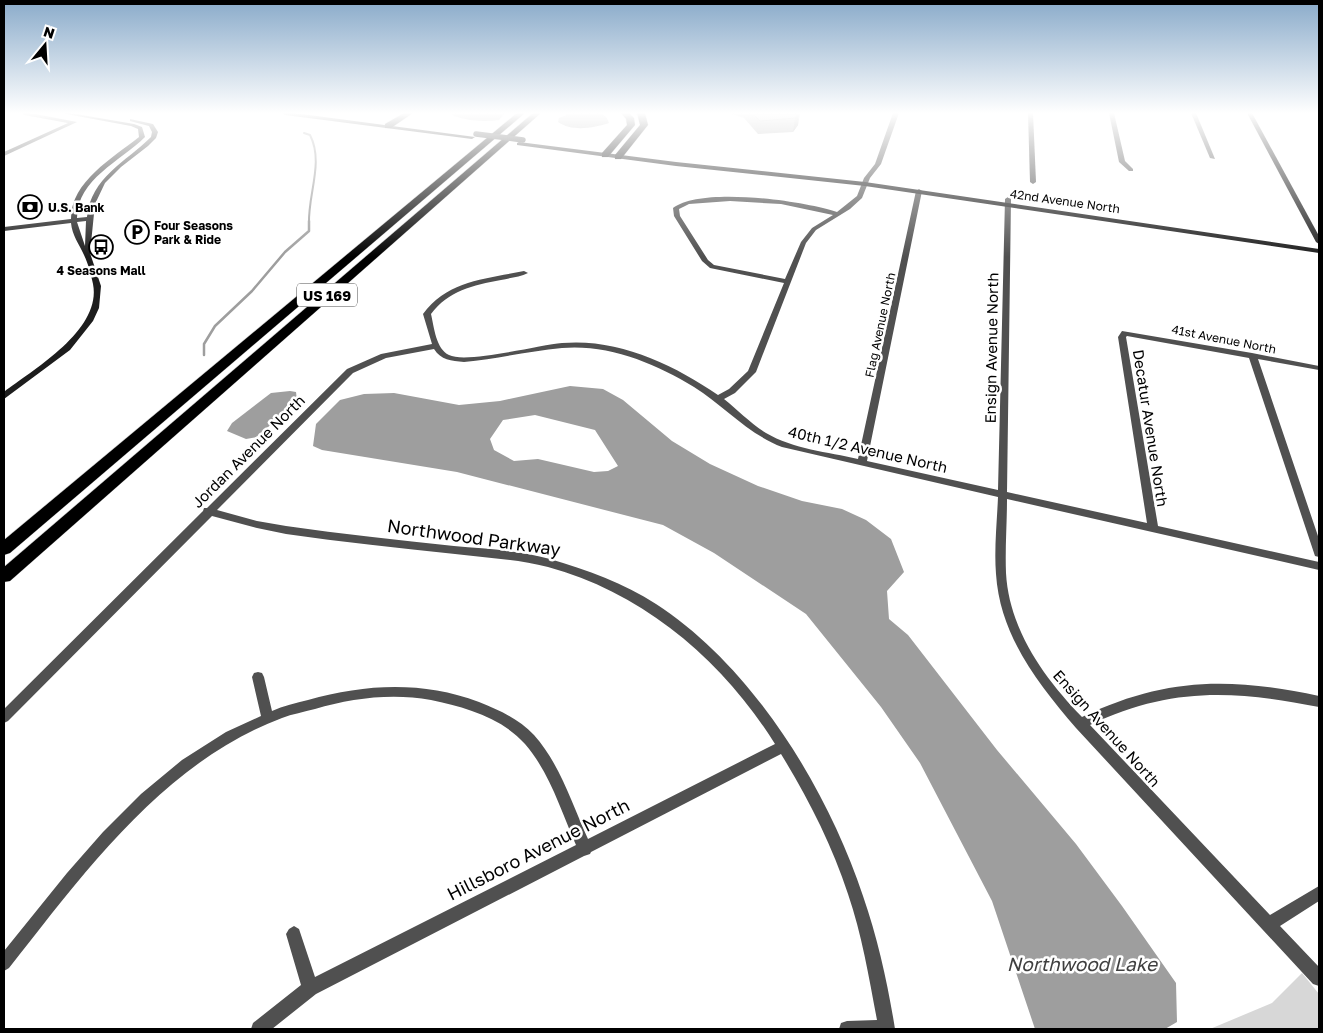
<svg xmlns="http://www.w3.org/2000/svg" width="1323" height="1033" viewBox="0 0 1323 1033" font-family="'Golos Text',sans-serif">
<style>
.green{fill:#d7d7d7}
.water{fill:#9e9e9e;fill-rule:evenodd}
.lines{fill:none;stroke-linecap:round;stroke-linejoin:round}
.stream-far1{stroke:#9e9e9e;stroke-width:2}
.stream{stroke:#9e9e9e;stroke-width:2.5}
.highway-casing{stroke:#dbdbdb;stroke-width:1}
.street{fill:#505050;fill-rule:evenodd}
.secondary{fill:#1d1d1d;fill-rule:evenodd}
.highway{fill:#000;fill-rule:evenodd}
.secondary-bridge{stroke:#1d1d1d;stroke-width:5.5}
.wall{fill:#a5a5a5}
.shaded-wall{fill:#868686}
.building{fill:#c0c0c0;stroke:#868686}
.labels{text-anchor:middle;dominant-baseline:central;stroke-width:5;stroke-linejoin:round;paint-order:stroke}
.far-street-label{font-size:12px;fill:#000;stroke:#fff}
.far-poi-label{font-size:12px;font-weight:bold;fill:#000;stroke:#fff;text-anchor:start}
.shield{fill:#fff;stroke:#4c4c4c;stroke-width:1}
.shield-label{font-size:14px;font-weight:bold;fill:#000}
.street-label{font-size:15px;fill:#000;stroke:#fff}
.near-street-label{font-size:18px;fill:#000;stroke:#fff}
.near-water-label{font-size:19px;font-style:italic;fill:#3f3f3f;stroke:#fff}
</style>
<rect width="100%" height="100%" fill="#fff"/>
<polygon class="green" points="1302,973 1319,994 1319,1029 1210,1029 1272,1003"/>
<g class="water">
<path d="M449,113H505L499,120C486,122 460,121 449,113Z"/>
<path d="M571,113C583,113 605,107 609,123C594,128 572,132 558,122L559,118Z"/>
<path d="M570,386L603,389L623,400L672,441L710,464L758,486L802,501L842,509L866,520L891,539L904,572L887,591L889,619L908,635L997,750L1076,844L1122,906L1176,983L1177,1022L1165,1029H1035L992,901L920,763L881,707L806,614L714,553L663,525L457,472L322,450L313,446L316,424L340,400L364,394L394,393L459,405L500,401ZM535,415L595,430L618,466L608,471L594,472L538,459L514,461L494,450L490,439L503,420Z"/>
<polygon points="290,391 296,392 297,401 257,437 246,439 227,431 232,423 271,393"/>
</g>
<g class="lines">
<path class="stream-far1" d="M304,133L310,135C324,162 308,194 309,223"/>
<polyline class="stream" points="204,355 204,344 215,326 252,291 285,252 309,231 309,221"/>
<g class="highway-casing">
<g id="highway">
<polygon points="404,113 413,113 391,128 385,128 385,124"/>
<polygon points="517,113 525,113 10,553 4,555 4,540"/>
<polygon points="533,113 541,113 10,581 4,582 4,567"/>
<polygon points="621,113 629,113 634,118 635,125 608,157 602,157 602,153 627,125 626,119"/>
<polygon points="637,113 645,113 648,125 621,159 615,159 615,155 640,125"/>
</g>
</g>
<g class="street">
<polygon points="22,113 30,113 77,122 4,156 4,152 68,123 24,115"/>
<path d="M893,113H899L881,164L870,178L862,198L850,209L816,230L806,243L756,372L735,393L724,399C738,410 750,423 766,433C793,449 828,452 858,459L916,191L919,189L922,191L867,461L998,490L1005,199L1008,197L1011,199L1007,492L1147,523L1118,337L1122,331L1252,353L1319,366V370L1258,359L1319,539V557L1315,556L1249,358L1127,336L1126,337L1158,526L1319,562V570L1007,499C1007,524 1005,548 1006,573C1009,629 1044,678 1082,717C1165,677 1230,677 1319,696V707C1234,690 1169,687 1090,725L1270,915L1319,886V901L1280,926L1319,967V986L1313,984L1076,728C1038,683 1000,636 996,574C994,549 997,522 998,497L782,447C748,434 724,406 694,387C655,363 608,344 562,348C529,351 497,359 464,362C451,361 441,360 434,349L386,358L353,373L217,510L257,521L286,526C342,534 398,540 454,546C486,549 519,550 550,559C587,570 624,583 656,604C753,667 827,788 863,896C878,939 888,985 895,1029H839L841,1023L847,1021L877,1020C869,978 862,935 848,894C832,845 808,798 781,754L591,852L590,854L584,856L316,994L272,1029H251L253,1023L301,985L286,934L289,929L294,926L299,929L315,977L576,845C561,811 550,773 525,744C501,717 464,707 431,700C392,693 352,698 315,709C304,712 292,714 282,718C164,762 84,873 9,968L4,971V951L67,873L103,832L141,794L182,760L226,732L261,716L252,677L254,673L258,672L262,673L264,677L272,711C283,706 296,703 308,700C366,684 422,681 479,702C499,710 519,719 534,735C560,764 572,804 588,839L775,744C723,661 644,593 548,567C518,559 486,558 455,554C399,548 342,542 286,534L257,528L212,516L8,721L4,723V709L203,511L204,508H207L347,369L381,354L432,344L423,314C448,280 486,279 524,271L528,273C520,277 509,278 501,280C473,285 448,291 431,314C434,327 436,349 449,355C466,364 539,345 562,343C618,338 673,364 718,395L729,389L748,371L784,283L710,268L702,261L674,216L673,208C702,186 803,201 837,212L857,196L864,178L875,164ZM730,201L781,204L833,215L812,228L801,242L785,279L714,265L708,260L680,216L679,209L689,204Z"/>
<polygon points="1028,113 1033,113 1036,182 1033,184 1030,182"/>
<polygon points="1109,113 1114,113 1125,161 1133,169 1133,171 1129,171 1119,162"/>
<polygon points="1191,113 1196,113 1215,159 1210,158"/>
</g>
<g class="secondary">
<path d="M61,113H70L134,124L142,127L145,137C121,161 77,179 77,218L87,217C91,177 126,162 151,137L152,132L149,126L130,121V119L153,124L158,132L156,138L148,146L121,167L105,183L95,204L90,253L101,286L99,308L93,321L70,350L4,399V392C34,369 102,330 93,284C91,275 88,263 84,255C79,244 72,235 71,223L4,231V227L71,219C71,181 113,158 139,137L138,129L131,126ZM86,221L85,246L77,222Z"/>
<polygon points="283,113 294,113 475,137 472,139 285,115"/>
<polygon points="1247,113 1252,113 1319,236 1319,244 1316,242"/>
<polygon points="519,142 676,162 865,182 1319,249 1319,253 865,186 676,166 517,145 517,143"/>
</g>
<use href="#highway" class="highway"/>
<polyline class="secondary-bridge" points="476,134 523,140"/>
</g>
<polygon class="wall" points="729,113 800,113 798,125 793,132 758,134 744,118"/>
<polygon class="shaded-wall" points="799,113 798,125 793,132 795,118"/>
<polygon class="building" points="752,113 799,113 795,118 760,121"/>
<linearGradient id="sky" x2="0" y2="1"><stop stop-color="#8aabca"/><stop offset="0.44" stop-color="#fff"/><stop offset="1" stop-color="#fff" stop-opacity="0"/></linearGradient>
<rect width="1323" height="257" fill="url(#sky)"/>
<defs>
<g id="bank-ring" transform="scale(1.25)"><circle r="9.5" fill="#fff" stroke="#000" stroke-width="1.5"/><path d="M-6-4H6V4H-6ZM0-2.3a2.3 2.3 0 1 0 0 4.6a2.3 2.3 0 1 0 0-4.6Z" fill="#000"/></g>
<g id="parking-ring" transform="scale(1.25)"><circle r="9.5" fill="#fff" stroke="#000" stroke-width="1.5"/><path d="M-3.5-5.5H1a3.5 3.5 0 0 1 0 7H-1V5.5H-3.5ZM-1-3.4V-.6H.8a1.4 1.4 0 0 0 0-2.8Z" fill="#000"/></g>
<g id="bus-ring" transform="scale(1.25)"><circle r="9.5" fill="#fff" stroke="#000" stroke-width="1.5"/><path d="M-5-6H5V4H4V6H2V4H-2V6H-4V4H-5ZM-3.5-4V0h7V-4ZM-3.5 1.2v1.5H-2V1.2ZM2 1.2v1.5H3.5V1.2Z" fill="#000"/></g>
</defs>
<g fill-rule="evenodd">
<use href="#bank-ring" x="30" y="207"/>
<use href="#parking-ring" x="137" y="232"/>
<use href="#bus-ring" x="101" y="247"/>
</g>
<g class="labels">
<g class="far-street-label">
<text transform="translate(1065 201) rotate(8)">42nd Avenue North</text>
<text transform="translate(880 325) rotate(-78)">Flag Avenue North</text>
<text transform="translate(1224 339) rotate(11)">41st Avenue North</text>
</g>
<g class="far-poi-label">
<text x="48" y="207">U.S. Bank</text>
<text x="154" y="225">Four Seasons<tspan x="154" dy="14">Park &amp; Ride</tspan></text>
<text x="101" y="270" text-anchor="middle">4 Seasons Mall</text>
</g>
<rect class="shield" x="297" y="283.5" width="60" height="23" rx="4"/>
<g class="shield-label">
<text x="327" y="295">US 169</text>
</g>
<g class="street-label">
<text transform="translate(991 348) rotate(-89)">Ensign Avenue North</text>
<text transform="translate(1151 428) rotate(81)">Decatur Avenue North</text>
<text transform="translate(868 449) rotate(13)">40th 1/2 Avenue North</text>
<text transform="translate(248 451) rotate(-45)">Jordan Avenue North</text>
<text transform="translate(1107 728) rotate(48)">Ensign Avenue North</text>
</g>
<g class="near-street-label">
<text transform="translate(474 537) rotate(8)">Northwood Parkway</text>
<text transform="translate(538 849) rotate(-27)">Hillsboro Avenue North</text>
</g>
<g class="near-water-label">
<text x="1082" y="963">Northwood Lake</text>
</g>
</g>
<rect width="1323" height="1033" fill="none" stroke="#000000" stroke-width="10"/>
<g transform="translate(45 45) rotate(18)" stroke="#ffffff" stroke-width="4" paint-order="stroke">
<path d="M0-4L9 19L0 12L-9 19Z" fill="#000000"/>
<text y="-8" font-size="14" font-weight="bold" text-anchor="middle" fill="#000000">N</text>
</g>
</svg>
